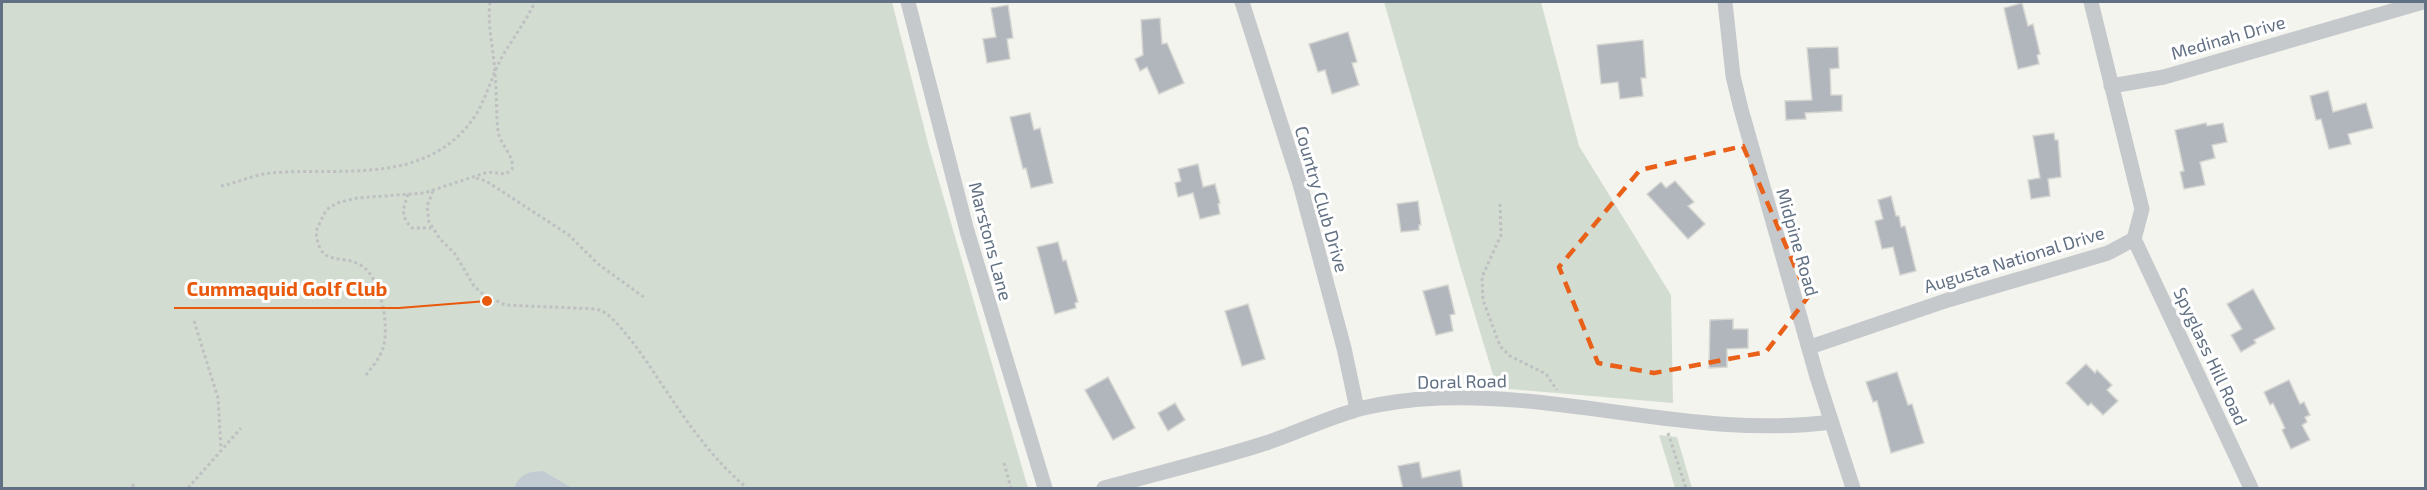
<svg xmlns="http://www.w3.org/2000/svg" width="2427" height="490" viewBox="0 0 2427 490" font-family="'Exo 2',sans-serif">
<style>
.green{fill:#d3dcd0}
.water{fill:#c2cbd1}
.building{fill:#b0b6bc;stroke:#d5d5d2;stroke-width:1.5}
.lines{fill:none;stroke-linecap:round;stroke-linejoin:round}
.path{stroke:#bfc0c2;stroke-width:3;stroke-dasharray:3 3;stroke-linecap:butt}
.street{stroke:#c6c9cc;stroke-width:15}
.marked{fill:none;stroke:#e96019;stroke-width:4.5;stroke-dasharray:12 8;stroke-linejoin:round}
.labels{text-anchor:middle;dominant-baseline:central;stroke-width:6;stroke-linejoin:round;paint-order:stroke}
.street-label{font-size:18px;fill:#617083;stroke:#fff}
.leader{fill:none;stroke:#e8590c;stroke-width:2}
.callout-dot{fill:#e8590c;stroke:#fff;stroke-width:2}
.callout-label{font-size:20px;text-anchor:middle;font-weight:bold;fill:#e8590c;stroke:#fff;stroke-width:6;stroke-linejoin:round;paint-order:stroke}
</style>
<rect width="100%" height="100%" fill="#f4f4ef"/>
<g class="green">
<polygon points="2,2 892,2 929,147 1028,488 2,488"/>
<polygon points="1384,2 1541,2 1579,146 1671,295 1673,403 1497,388 1461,269"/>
<polygon points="1659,435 1677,437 1692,488 1675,488"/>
</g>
<path class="water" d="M543,471L572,488H514C521,473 527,472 543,471Z"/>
<g class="building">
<polygon points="2022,3 2028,26 2033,24 2040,54 2037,55 2039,64 2018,69 2004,8"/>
<polygon points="1008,5 1013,38 1007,39 1010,59 987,63 983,39 996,37 991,8"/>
<polygon points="1160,18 1162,44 1167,43 1184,83 1159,94 1147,67 1140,71 1135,59 1143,55 1141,20"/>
<polygon points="1348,32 1357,62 1352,63 1359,85 1332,94 1325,70 1318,72 1309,44"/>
<polygon points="1643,40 1646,78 1641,78 1643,96 1620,99 1618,82 1601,84 1597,45"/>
<polygon points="1838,47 1839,68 1830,69 1831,95 1842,95 1842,111 1805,113 1806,119 1786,120 1785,101 1812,100 1807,48"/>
<polygon points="2328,91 2333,112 2366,103 2373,128 2348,134 2351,144 2329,149 2321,119 2316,120 2310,96"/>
<polygon points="1030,113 1034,130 1040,128 1053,183 1031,188 1026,168 1023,169 1010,117"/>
<polygon points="2206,123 2207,126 2223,123 2227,142 2212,145 2215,158 2200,162 2205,185 2184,189 2180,172 2184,171 2175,130"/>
<polygon points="2054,133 2055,140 2058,140 2061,177 2048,179 2050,196 2031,199 2028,180 2040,178 2033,136"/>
<polygon points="1198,164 1203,187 1215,184 1220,203 1218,204 1220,214 1200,219 1193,193 1178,197 1175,183 1181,181 1178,169"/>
<polygon points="1675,181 1694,202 1688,206 1705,224 1688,239 1647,194 1661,182 1666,188"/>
<polygon points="1891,196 1896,216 1899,216 1901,227 1905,226 1916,271 1900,275 1893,247 1882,249 1875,221 1883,219 1878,200"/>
<polygon points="1418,201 1421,225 1419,225 1419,230 1401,232 1397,204"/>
<polygon points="1058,242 1063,261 1066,260 1078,302 1075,303 1076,308 1055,314 1037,247"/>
<polygon points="1448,285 1455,314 1450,315 1453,331 1436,335 1423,291"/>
<polygon points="2253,289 2275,329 2254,340 2256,343 2241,352 2231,335 2242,329 2227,304"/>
<polygon points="1248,304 1265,359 1242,366 1225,311"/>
<polygon points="1733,319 1733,329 1748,329 1748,348 1727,349 1727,367 1709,368 1710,320"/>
<polygon points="2086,364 2095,373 2097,370 2112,385 2107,390 2118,401 2103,415 2091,403 2088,406 2066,383"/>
<polygon points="1897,372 1908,405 1912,404 1924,443 1891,453 1877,401 1873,402 1866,382"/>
<polygon points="1108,377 1135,428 1113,440 1085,390"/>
<polygon points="2289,380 2300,404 2304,402 2310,415 2305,417 2307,422 2302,425 2310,440 2291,449 2282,430 2285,428 2273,403 2270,405 2264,392"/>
<polygon points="1175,403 1185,420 1168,431 1158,413"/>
<polygon points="1419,462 1422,478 1460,470 1463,489 1403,489 1398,466"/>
</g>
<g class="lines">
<g class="path">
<polyline points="476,178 486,181 569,235 598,264 645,298"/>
<path d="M221,186C237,183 253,175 270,173C335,167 415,185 465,129C486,106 488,82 502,57C513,38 526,21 535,2"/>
<path d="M433,191L427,206L429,222L440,239L455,254L474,286L483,294L505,305L597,309L606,313C633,337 653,372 673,401C694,432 718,464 747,488"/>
<path d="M408,194C403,209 400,216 412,228H431"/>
<polyline points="1500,204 1501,235 1482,277 1483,300 1500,346 1510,356 1546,374 1557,390"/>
<polyline points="194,321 218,398 221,449"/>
<path d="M366,375C372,367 380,358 383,348C390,327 381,278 362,266C342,252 319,270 316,231L326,210L337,203L357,198L424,193L488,172L506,174L512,169C515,156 500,145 498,131C496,113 497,94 495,75C494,50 487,27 490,2"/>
<polyline points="1668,433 1686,488"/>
<polyline points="1004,463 1011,488"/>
<polyline points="133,484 133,488"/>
<polyline points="188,488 241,428"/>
</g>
<g class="street">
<polyline points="908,2 967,231 1045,488"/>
<polyline points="1242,2 1300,184 1344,348 1357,409"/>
<polyline points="1725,2 1733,76 1741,109 1817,377 1853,488"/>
<polyline points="2111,86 2164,77 2423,2"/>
<polyline points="2134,239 2251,488"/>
<polyline points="1810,347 1948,300 2108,253 2134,239 2142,209 2091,2"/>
<path d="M1104,488C1158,473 1213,460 1266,443C1296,433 1325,419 1356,410C1371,405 1407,400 1423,399C1560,389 1695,440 1831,422"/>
</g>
</g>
<path class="marked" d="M1743,146L1808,297L1766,352L1654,373L1598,363L1559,267L1640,170Z"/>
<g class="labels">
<g class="street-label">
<text transform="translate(2228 37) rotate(-16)">Medinah Drive</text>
<text transform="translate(1322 199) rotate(74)">Country Club Drive</text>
<text transform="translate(991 241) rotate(75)">Marstons Lane</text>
<text transform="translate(1798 242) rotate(74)">Midpine Road</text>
<text transform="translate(2014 259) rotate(-17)">Augusta National Drive</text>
<text transform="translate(2211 356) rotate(65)">Spyglass Hill Road</text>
<text transform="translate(1462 381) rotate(-1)">Doral Road</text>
</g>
</g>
<path class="leader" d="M487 301L399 308H174"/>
<circle class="callout-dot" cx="487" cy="301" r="6"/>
<g class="callout-label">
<text x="287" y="296">Cummaquid Golf Club</text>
</g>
<rect width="2427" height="490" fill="none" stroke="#617083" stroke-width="6"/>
</svg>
